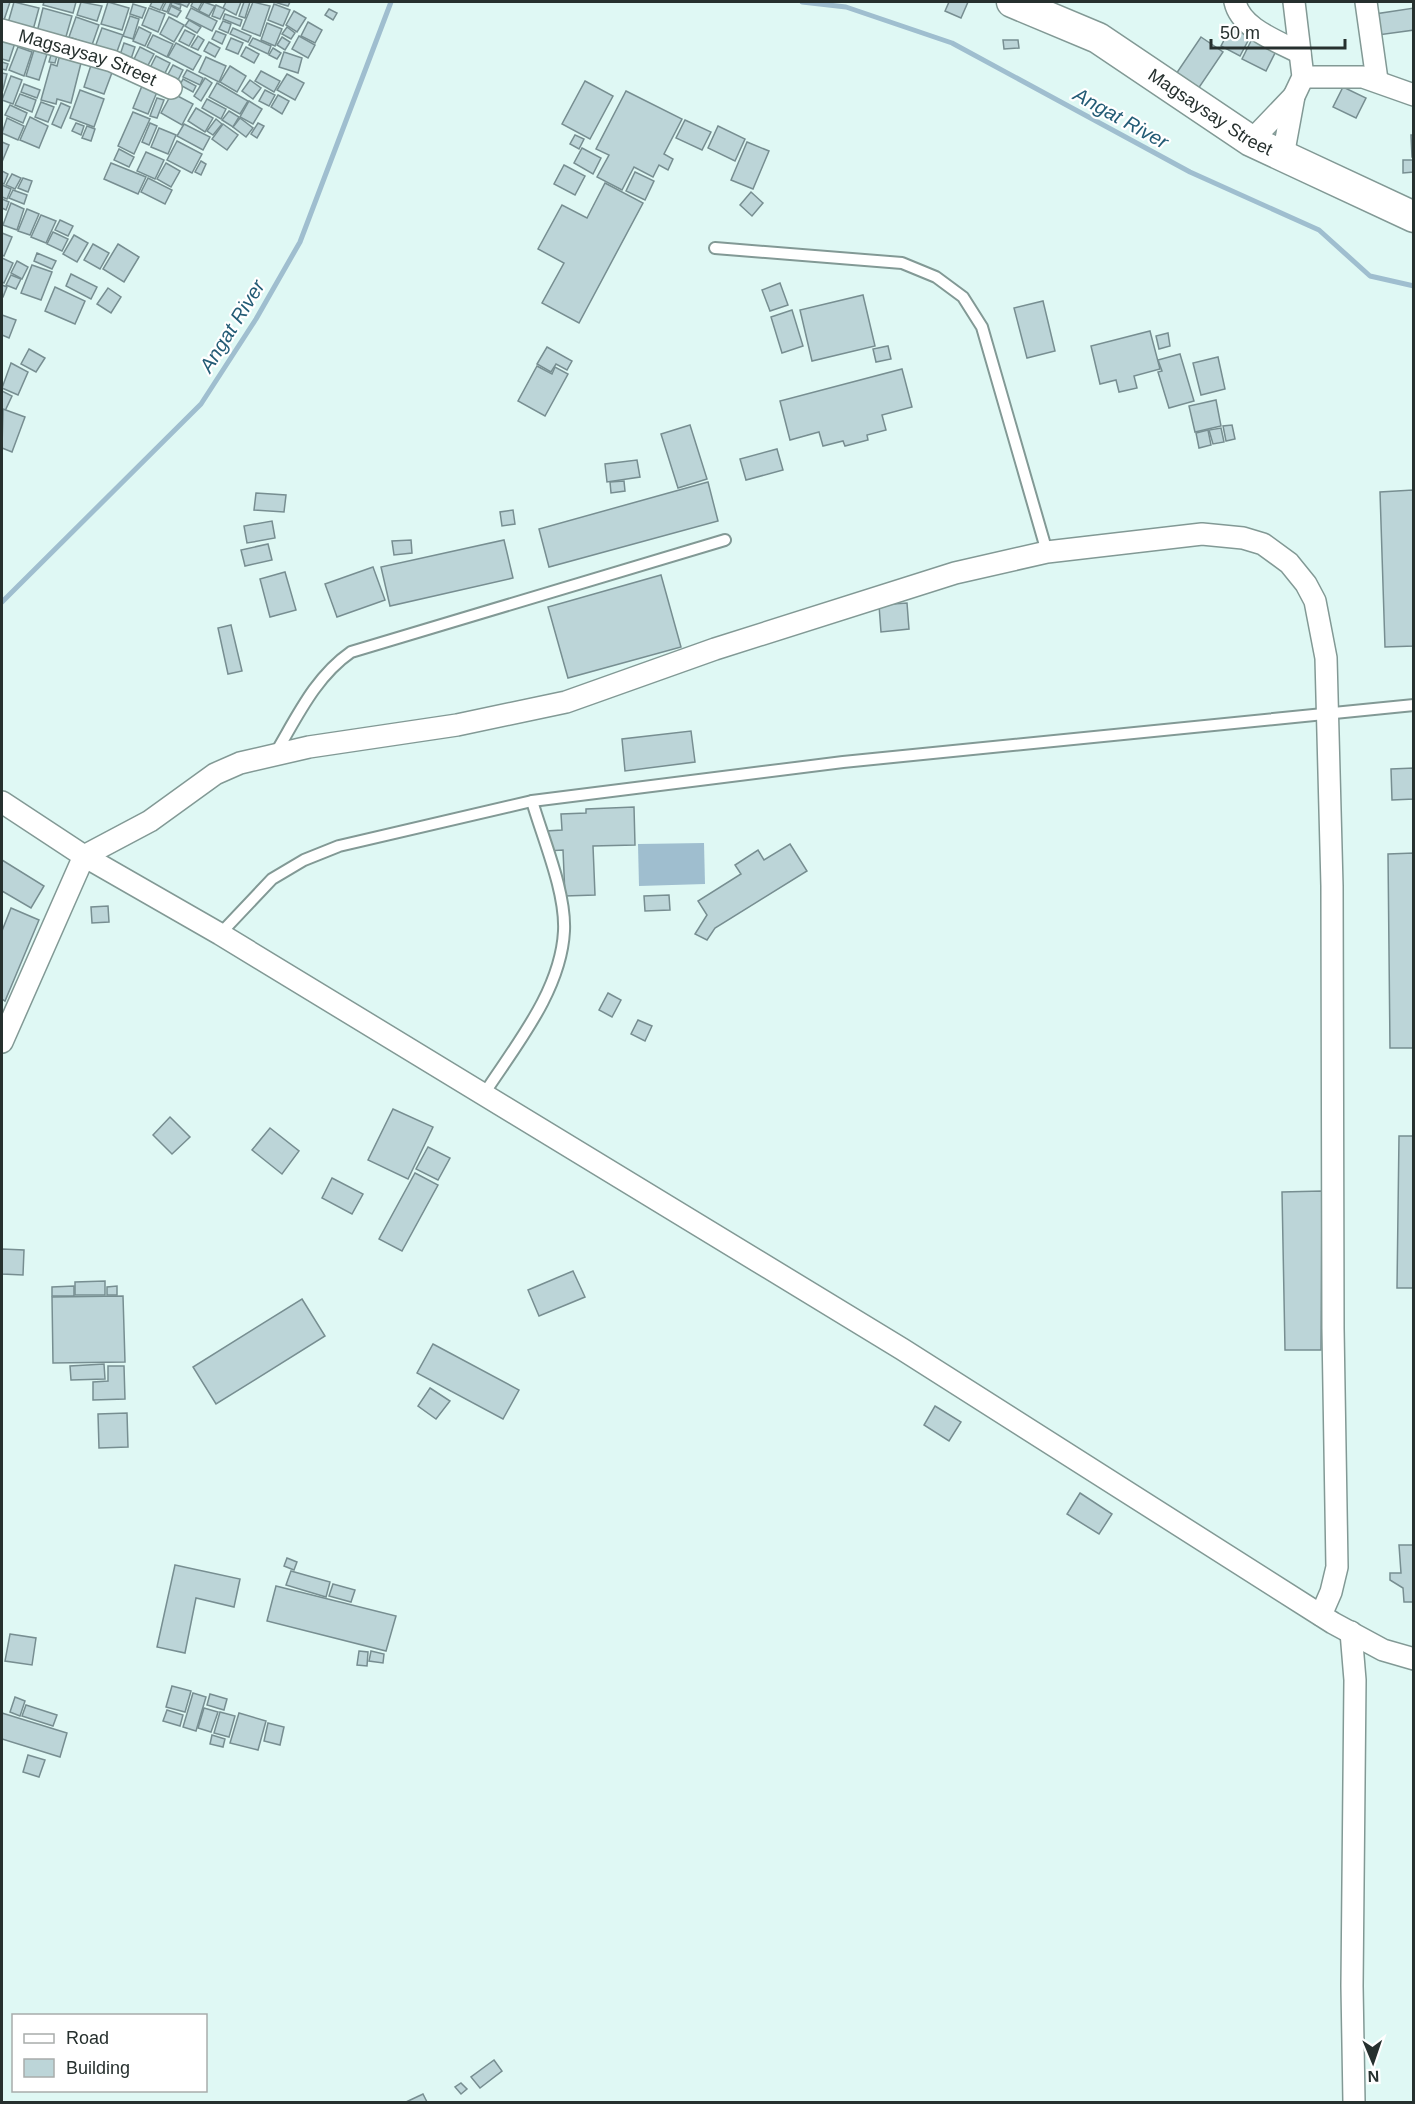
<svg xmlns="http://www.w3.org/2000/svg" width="1415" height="2104" viewBox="0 0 1415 2104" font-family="Arial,sans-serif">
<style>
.water{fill:#9fbecf}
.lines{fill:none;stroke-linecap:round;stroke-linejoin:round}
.stream{stroke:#9fbecf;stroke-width:5}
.building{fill:#bcd5d8;stroke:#778e91;stroke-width:1.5}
.lane-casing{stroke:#829995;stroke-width:14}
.street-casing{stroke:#829995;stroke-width:24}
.secondary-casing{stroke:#829995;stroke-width:33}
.lane{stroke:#fff;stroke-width:10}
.street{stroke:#fff;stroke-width:21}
.secondary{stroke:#fff;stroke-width:30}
.labels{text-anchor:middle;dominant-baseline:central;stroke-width:4.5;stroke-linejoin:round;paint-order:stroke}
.street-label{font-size:18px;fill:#26302e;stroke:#fff}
.water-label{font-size:20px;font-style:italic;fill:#235b75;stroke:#fff}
</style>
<rect width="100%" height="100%" fill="#dff8f4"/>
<polygon class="water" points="704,843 705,884 639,886 638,844"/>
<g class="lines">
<g class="stream">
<polyline points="802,2 846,7 952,43 1190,172 1319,230 1370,276 1414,286"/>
<polyline points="2,602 201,404 256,319 300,242 391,2"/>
</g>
</g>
<g class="building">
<polygon points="2,2 10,2 3,23 2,23"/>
<polygon points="14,2 39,8 33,30 8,23"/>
<polygon points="44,2 76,2 73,13 43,5"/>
<polygon points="81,2 102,6 97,21 77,15"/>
<polygon points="108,2 129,8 122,30 101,24"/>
<polygon points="152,2 164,2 160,10 150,6"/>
<polygon points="166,2 171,2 167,12 162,10"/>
<polygon points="172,2 181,5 180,9 171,5"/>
<polygon points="176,2 190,2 187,7"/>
<polygon points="193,2 202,2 198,10 191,6"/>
<polygon points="204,2 215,6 209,16 199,11"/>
<polygon points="226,2 241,2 236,15 223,8"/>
<polygon points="244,2 250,2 245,18 239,16"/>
<polygon points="253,2 270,6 260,36 242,29"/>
<polygon points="274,2 290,2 288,6"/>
<polygon points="949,2 968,2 961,18 945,11"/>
<polygon points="133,4 146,8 142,18 130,14"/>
<polygon points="274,4 290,10 283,26 268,20"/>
<polygon points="216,5 225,9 220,19 212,16"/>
<polygon points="171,6 181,11 177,17 168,13"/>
<polygon points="43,8 72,16 65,40 37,32"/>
<polygon points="149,8 165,14 158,32 142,25"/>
<polygon points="191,8 217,21 212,31 186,18"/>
<polygon points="1414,8 1414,30 1378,35 1375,14"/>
<polygon points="329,9 337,13 333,20 325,15"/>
<polygon points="294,11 306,18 297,32 286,25"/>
<polygon points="225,14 242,20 240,26 223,19"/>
<polygon points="130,16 139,19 133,39 123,36"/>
<polygon points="76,17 99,25 92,45 69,37"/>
<polygon points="169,17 184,25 174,42 160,34"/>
<polygon points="189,20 201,27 197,33 185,26"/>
<polygon points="223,21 231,24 228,33 219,29"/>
<polygon points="308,22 322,30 315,43 301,36"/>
<polygon points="267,23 282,29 275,46 261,40"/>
<polygon points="139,27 151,33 145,46 133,41"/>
<polygon points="287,27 295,33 291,39 282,34"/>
<polygon points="1231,27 1250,37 1240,56 1221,46"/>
<polygon points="102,28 123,35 115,57 94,50"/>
<polygon points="233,28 251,36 248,42 230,34"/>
<polygon points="185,30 195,35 189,46 179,41"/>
<polygon points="216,31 226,35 222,44 212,39"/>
<polygon points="2,35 16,40 9,61 2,59"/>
<polygon points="153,35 173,44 167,57 147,47"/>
<polygon points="198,36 204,40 198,50 191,47"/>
<polygon points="299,36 315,45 308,58 292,49"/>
<polygon points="282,37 290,42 285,50 277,45"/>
<polygon points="1201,37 1223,52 1198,89 1176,74"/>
<polygon points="1253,37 1277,49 1266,71 1242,59"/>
<polygon points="231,38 243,43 238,54 226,49"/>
<polygon points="253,38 271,46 268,54 249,45"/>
<polygon points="1003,40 1018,40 1019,48 1004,49"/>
<polygon points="209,42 220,48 215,57 204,51"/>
<polygon points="124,43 135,47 131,59 120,55"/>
<polygon points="176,43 201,56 193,70 168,57"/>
<polygon points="18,47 32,52 24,76 9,70"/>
<polygon points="140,47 154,54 146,69 132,63"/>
<polygon points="246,47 259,54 254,63 241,56"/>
<polygon points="273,48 281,53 277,59 269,55"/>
<polygon points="34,50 47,54 39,80 26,76"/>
<polygon points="52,51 58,52 55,63 49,62"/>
<polygon points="284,52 302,58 298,73 279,67"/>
<polygon points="60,54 82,59 71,103 57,99 56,104 41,100 51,64 57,66"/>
<polygon points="156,56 170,63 163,77 149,70"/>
<polygon points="206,57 226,66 219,82 199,72"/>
<polygon points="2,62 8,64 6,70 2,69"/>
<polygon points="92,62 113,70 104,94 84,87"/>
<polygon points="173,65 183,70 175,86 165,80"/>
<polygon points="230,66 246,76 237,92 220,82"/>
<polygon points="187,70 203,78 200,85 183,77"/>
<polygon points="261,71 280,81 274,92 255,81"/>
<polygon points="2,73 7,74 2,93"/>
<polygon points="287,74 304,83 295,100 277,90"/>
<polygon points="11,76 22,80 13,104 2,100"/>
<polygon points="205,78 212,83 201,101 194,96"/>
<polygon points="183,79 196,86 193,92 180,85"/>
<polygon points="250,80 261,88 253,99 242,91"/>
<polygon points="144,81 159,87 148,114 133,108"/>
<polygon points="585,81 613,96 590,139 562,124"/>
<polygon points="217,83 248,101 240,114 209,97"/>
<polygon points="24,84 40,90 37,98 21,92"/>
<polygon points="1343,87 1366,98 1356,118 1333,107"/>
<polygon points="80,90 104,99 94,127 70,118"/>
<polygon points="265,90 275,95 269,106 259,101"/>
<polygon points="626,91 682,119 664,154 673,159 668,170 659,165 653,177 634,167 622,190 597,177 609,155 596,149"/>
<polygon points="172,93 193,104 182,125 161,113"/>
<polygon points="20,94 36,100 32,112 15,105"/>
<polygon points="278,95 289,101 282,114 271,107"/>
<polygon points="157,98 164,100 157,118 150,116"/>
<polygon points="207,99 226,109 221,119 202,108"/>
<polygon points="249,101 262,109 253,124 240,117"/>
<polygon points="41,102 54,107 48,122 35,117"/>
<polygon points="61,103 70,107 61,128 52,124"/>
<polygon points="10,105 27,113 23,123 5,115"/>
<polygon points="196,108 213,118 205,132 188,121"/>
<polygon points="229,111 239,117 233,127 222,120"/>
<polygon points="133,112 150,119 134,154 118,146"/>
<polygon points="30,117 48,126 39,148 20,140"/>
<polygon points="7,118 24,126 18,140 2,133"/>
<polygon points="240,118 253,128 246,137 233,127"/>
<polygon points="216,119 222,124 213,135 207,131"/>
<polygon points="685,120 711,132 702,150 676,138"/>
<polygon points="76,123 84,126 81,135 72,131"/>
<polygon points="150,123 157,126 149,145 142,142"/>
<polygon points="258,123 264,126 257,138 251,134"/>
<polygon points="184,124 210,137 203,150 177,136"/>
<polygon points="223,124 238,135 227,150 212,139"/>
<polygon points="87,126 95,129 91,141 82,138"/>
<polygon points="718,126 745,139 735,161 708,148"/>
<polygon points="159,128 176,135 168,154 151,147"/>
<polygon points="575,135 584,139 579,149 570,144"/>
<polygon points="1411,135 1414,135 1414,157 1412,157"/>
<polygon points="177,141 202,154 192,173 167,160"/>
<polygon points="2,142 9,145 2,162"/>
<polygon points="747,142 769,151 753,189 731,180"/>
<polygon points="582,148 601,158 593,174 574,163"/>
<polygon points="119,149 134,157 129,167 114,160"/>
<polygon points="146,152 164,160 155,179 137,171"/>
<polygon points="1403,160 1414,160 1414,172 1403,173"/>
<polygon points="201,161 206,164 201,175 195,172"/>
<polygon points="111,163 146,177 138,194 104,179"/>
<polygon points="166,163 180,171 171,187 157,179"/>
<polygon points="564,165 585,176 575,195 554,184"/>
<polygon points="2,171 8,174 4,184 2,183"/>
<polygon points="635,172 654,181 645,200 626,191"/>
<polygon points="12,174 21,178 15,189 6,185"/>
<polygon points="23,178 32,181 28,192 18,188"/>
<polygon points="148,178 172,190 165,204 141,192"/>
<polygon points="605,183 643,203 579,323 542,303 564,263 538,249 562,205 587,218"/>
<polygon points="2,185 11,189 7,199 2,197"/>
<polygon points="13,190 27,195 24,204 9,198"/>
<polygon points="751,192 763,203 752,216 740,205"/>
<polygon points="2,199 9,202 6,210 2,208"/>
<polygon points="11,203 24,209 17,230 3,225"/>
<polygon points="27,209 39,214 30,235 18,231"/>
<polygon points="41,215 56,221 46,243 31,237"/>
<polygon points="60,220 73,226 68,236 55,230"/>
<polygon points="53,232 68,239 62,251 47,244"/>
<polygon points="2,233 12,237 4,256 2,255"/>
<polygon points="74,235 88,243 77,262 63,254"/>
<polygon points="93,244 109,253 100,269 84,260"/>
<polygon points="118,244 139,257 124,282 103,269"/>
<polygon points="37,253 56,261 52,269 34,261"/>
<polygon points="2,258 13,263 4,283 2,282"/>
<polygon points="17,261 28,267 22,279 11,273"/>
<polygon points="32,265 52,272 41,300 21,293"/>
<polygon points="71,274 97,287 91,299 66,286"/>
<polygon points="11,275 21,279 16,289 6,285"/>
<polygon points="780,283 788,305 770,311 762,290"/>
<polygon points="2,285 7,287 3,297 2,297"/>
<polygon points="55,287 85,301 75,324 45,311"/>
<polygon points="108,288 121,297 111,313 97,304"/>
<polygon points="863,295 875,346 812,361 800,310"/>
<polygon points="1043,301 1055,351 1027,358 1014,308"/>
<polygon points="792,310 803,346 782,353 771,317"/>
<polygon points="2,315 16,320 9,338 2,335"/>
<polygon points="1150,331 1160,369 1134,376 1137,388 1119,392 1116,380 1100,384 1091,346"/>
<polygon points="1168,333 1170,346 1159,349 1156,336"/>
<polygon points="888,346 891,359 876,362 873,349"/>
<polygon points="547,347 572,361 567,370 556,364 551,372 537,364"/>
<polygon points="29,349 45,358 36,372 21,364"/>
<polygon points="1180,354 1194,401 1169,408 1158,372 1162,371 1158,360"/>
<polygon points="1218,357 1225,389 1201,395 1193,363"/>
<polygon points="11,363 28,372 18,395 2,388"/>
<polygon points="537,366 552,374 555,367 568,374 545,416 518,401"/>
<polygon points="902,369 912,407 882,415 886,430 867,435 868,440 845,446 843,441 823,446 819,432 790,440 780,401"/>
<polygon points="2,391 12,396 4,413 2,411"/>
<polygon points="1216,400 1221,426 1195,432 1189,406"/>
<polygon points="3,409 25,417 12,452 2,448"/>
<polygon points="690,425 707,479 678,488 661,434"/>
<polygon points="1232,425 1235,439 1226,441 1223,426"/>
<polygon points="1221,428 1224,442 1213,444 1209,430"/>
<polygon points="1208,430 1211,445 1199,448 1196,433"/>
<polygon points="777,449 783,470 746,480 740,459"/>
<polygon points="637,460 640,477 607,482 605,464"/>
<polygon points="624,481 625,491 611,493 610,482"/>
<polygon points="708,482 718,521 549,567 539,529"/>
<polygon points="1413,490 1414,646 1385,647 1380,492"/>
<polygon points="256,493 286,495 284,512 254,510"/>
<polygon points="513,510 515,524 502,526 500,512"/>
<polygon points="272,521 275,538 247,543 244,526"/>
<polygon points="411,540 412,553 394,555 392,541"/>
<polygon points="504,540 513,578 390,606 381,567"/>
<polygon points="268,544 272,560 245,566 241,550"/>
<polygon points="373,567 385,600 337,617 325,584"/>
<polygon points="285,572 296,610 270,617 260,579"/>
<polygon points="661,575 681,647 568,678 548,607"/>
<polygon points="907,603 909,629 881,632 879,605"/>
<polygon points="231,625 242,671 228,674 218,628"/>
<polygon points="691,731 695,762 625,771 622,739"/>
<polygon points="1414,768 1414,799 1392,800 1391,769"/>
<polygon points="634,807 635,845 593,846 595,895 565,896 563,850 547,851 546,831 562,830 561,814 586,813 586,809"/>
<polygon points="790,844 807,871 715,928 707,940 695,934 707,915 698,901 741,874 735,865 758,850 764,860"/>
<polygon points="1414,853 1414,1048 1390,1048 1388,854"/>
<polygon points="2,860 44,886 31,908 2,891"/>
<polygon points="669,895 670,910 645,911 644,896"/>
<polygon points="108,906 109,922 92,923 91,907"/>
<polygon points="11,908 39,920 5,1001 2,999 2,931"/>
<polygon points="608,993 621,1000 612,1017 599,1010"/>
<polygon points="638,1020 652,1026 645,1041 631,1034"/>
<polygon points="393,1109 433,1127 408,1179 368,1160"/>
<polygon points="170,1117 190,1137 172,1154 153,1135"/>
<polygon points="270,1128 299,1151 282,1174 252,1150"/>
<polygon points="1399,1136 1414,1136 1414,1288 1397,1288"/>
<polygon points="428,1147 450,1158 438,1180 416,1169"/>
<polygon points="415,1173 438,1185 402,1251 379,1239"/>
<polygon points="332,1178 363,1194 352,1214 322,1198"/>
<polygon points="1322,1191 1321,1350 1285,1350 1282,1192"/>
<polygon points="2,1249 24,1250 23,1275 2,1274"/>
<polygon points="573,1271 585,1297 539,1316 528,1290"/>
<polygon points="105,1281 105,1295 75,1295 75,1282"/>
<polygon points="74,1286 74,1296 52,1296 52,1287"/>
<polygon points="117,1286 117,1295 107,1295 107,1287"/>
<polygon points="123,1296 125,1362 53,1363 52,1297"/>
<polygon points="302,1299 325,1336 216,1404 193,1367"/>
<polygon points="433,1344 519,1390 503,1419 417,1373"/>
<polygon points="104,1364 105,1379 71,1380 70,1366"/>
<polygon points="108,1366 124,1366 125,1399 93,1400 93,1382 108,1381"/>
<polygon points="430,1388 450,1401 436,1419 418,1406"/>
<polygon points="935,1406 961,1422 949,1441 924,1425"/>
<polygon points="127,1413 128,1447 99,1448 98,1414"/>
<polygon points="1080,1493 1112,1514 1099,1534 1067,1514"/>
<polygon points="1399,1545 1414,1545 1414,1602 1404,1602 1403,1588 1390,1580 1390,1573 1401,1573"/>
<polygon points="287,1558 297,1562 294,1570 284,1566"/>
<polygon points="175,1565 240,1579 234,1607 196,1598 185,1653 157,1647"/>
<polygon points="291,1571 330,1582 326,1597 286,1585"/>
<polygon points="333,1584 355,1590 351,1602 329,1596"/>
<polygon points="276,1586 396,1616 386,1651 267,1621"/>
<polygon points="10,1634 36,1638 32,1665 5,1661"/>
<polygon points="359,1651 368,1652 367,1666 357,1665"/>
<polygon points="371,1651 384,1654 383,1663 369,1661"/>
<polygon points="172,1686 191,1691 185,1712 166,1707"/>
<polygon points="193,1693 206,1697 196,1731 183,1727"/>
<polygon points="210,1694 227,1699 224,1710 207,1705"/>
<polygon points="15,1697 25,1701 20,1716 10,1712"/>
<polygon points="26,1705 57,1715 53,1726 22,1716"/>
<polygon points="204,1708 218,1712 211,1732 198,1728"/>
<polygon points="167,1710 183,1715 180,1726 163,1721"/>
<polygon points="220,1712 235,1716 229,1737 214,1733"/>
<polygon points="2,1713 67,1733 60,1757 2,1739"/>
<polygon points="239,1713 266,1721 258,1750 230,1743"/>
<polygon points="268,1723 284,1727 280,1745 264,1741"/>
<polygon points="212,1735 225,1739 223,1747 210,1744"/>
<polygon points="28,1755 45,1760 39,1777 23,1772"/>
<polygon points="494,2060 502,2071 480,2088 471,2077"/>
<polygon points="461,2083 467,2089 461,2094 455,2087"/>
<polygon points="423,2094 427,2102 406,2102"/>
</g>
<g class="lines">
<g class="lane-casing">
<g id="lane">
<polyline points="715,248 902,263 936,277 963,297 982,327 1047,552"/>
<path d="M275,754C297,717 315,677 351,652L725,540"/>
<polyline points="220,934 272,879 304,860 339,846 532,801 843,762 1414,705"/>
<path d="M484,1094C515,1046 561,991 564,931C566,892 543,839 532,801"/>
</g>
</g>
<g class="street-casing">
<g id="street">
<path d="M1235,2C1241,29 1278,41 1300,53"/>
<polyline points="1366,2 1377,80"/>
<path id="s1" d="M2,30L112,61L171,88"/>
<polyline points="1303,77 1363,77 1414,95"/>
<polyline points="1251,141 1294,96"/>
<polyline points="1283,156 1294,96 1303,77 1294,2"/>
<polyline points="2,802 84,856 220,934 902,1349 1333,1623 1383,1650 1414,1659"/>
<polyline points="2,1042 84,856 150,821 215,774 240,763 309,747 457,725 566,702 715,649 955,573 1047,552 1202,534 1243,538 1263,544 1289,563 1306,584 1315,601 1326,658 1332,886 1333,1329 1337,1567 1331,1592 1321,1615"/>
<polyline points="1351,1632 1355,1680 1352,1986 1354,2102"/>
</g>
</g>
<g class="secondary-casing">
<g id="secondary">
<path id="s2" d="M1012,2L1098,38L1251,141L1414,217"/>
</g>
</g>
<use href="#lane" class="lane"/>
<use href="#street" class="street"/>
<use href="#secondary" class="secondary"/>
</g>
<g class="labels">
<g class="street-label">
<text stroke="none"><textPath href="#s1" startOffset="90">Magsaysay Street</textPath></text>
<text stroke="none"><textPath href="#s2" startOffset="228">Magsaysay Street</textPath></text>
</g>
<g class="water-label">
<text transform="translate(1121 118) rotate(29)">Angat River</text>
<text transform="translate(232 326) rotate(-58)">Angat River</text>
</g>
</g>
<rect width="1415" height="2104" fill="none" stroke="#26302e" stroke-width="6"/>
<rect x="12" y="2014" width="195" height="78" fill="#ffffff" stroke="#a8acab" stroke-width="1.5"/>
<rect x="24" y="2034" width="30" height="9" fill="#ffffff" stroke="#a8acab" stroke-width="1.5"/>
<text x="66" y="2044" font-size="18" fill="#26302e">Road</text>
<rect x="24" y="2059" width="30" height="18" fill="#bcd5d8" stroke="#a8acab" stroke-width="1.5"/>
<text x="66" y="2074" font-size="18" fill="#26302e">Building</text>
<g transform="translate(1373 2062) rotate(178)" stroke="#ffffff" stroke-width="4.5" paint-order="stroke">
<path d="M0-4.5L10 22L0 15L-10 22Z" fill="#26302e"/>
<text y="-9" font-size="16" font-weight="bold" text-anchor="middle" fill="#26302e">N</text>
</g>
<path d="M1211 39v9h134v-9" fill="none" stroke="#26302e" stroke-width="3"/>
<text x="1220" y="39" font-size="18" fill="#26302e" stroke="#ffffff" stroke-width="4.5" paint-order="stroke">50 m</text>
</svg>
